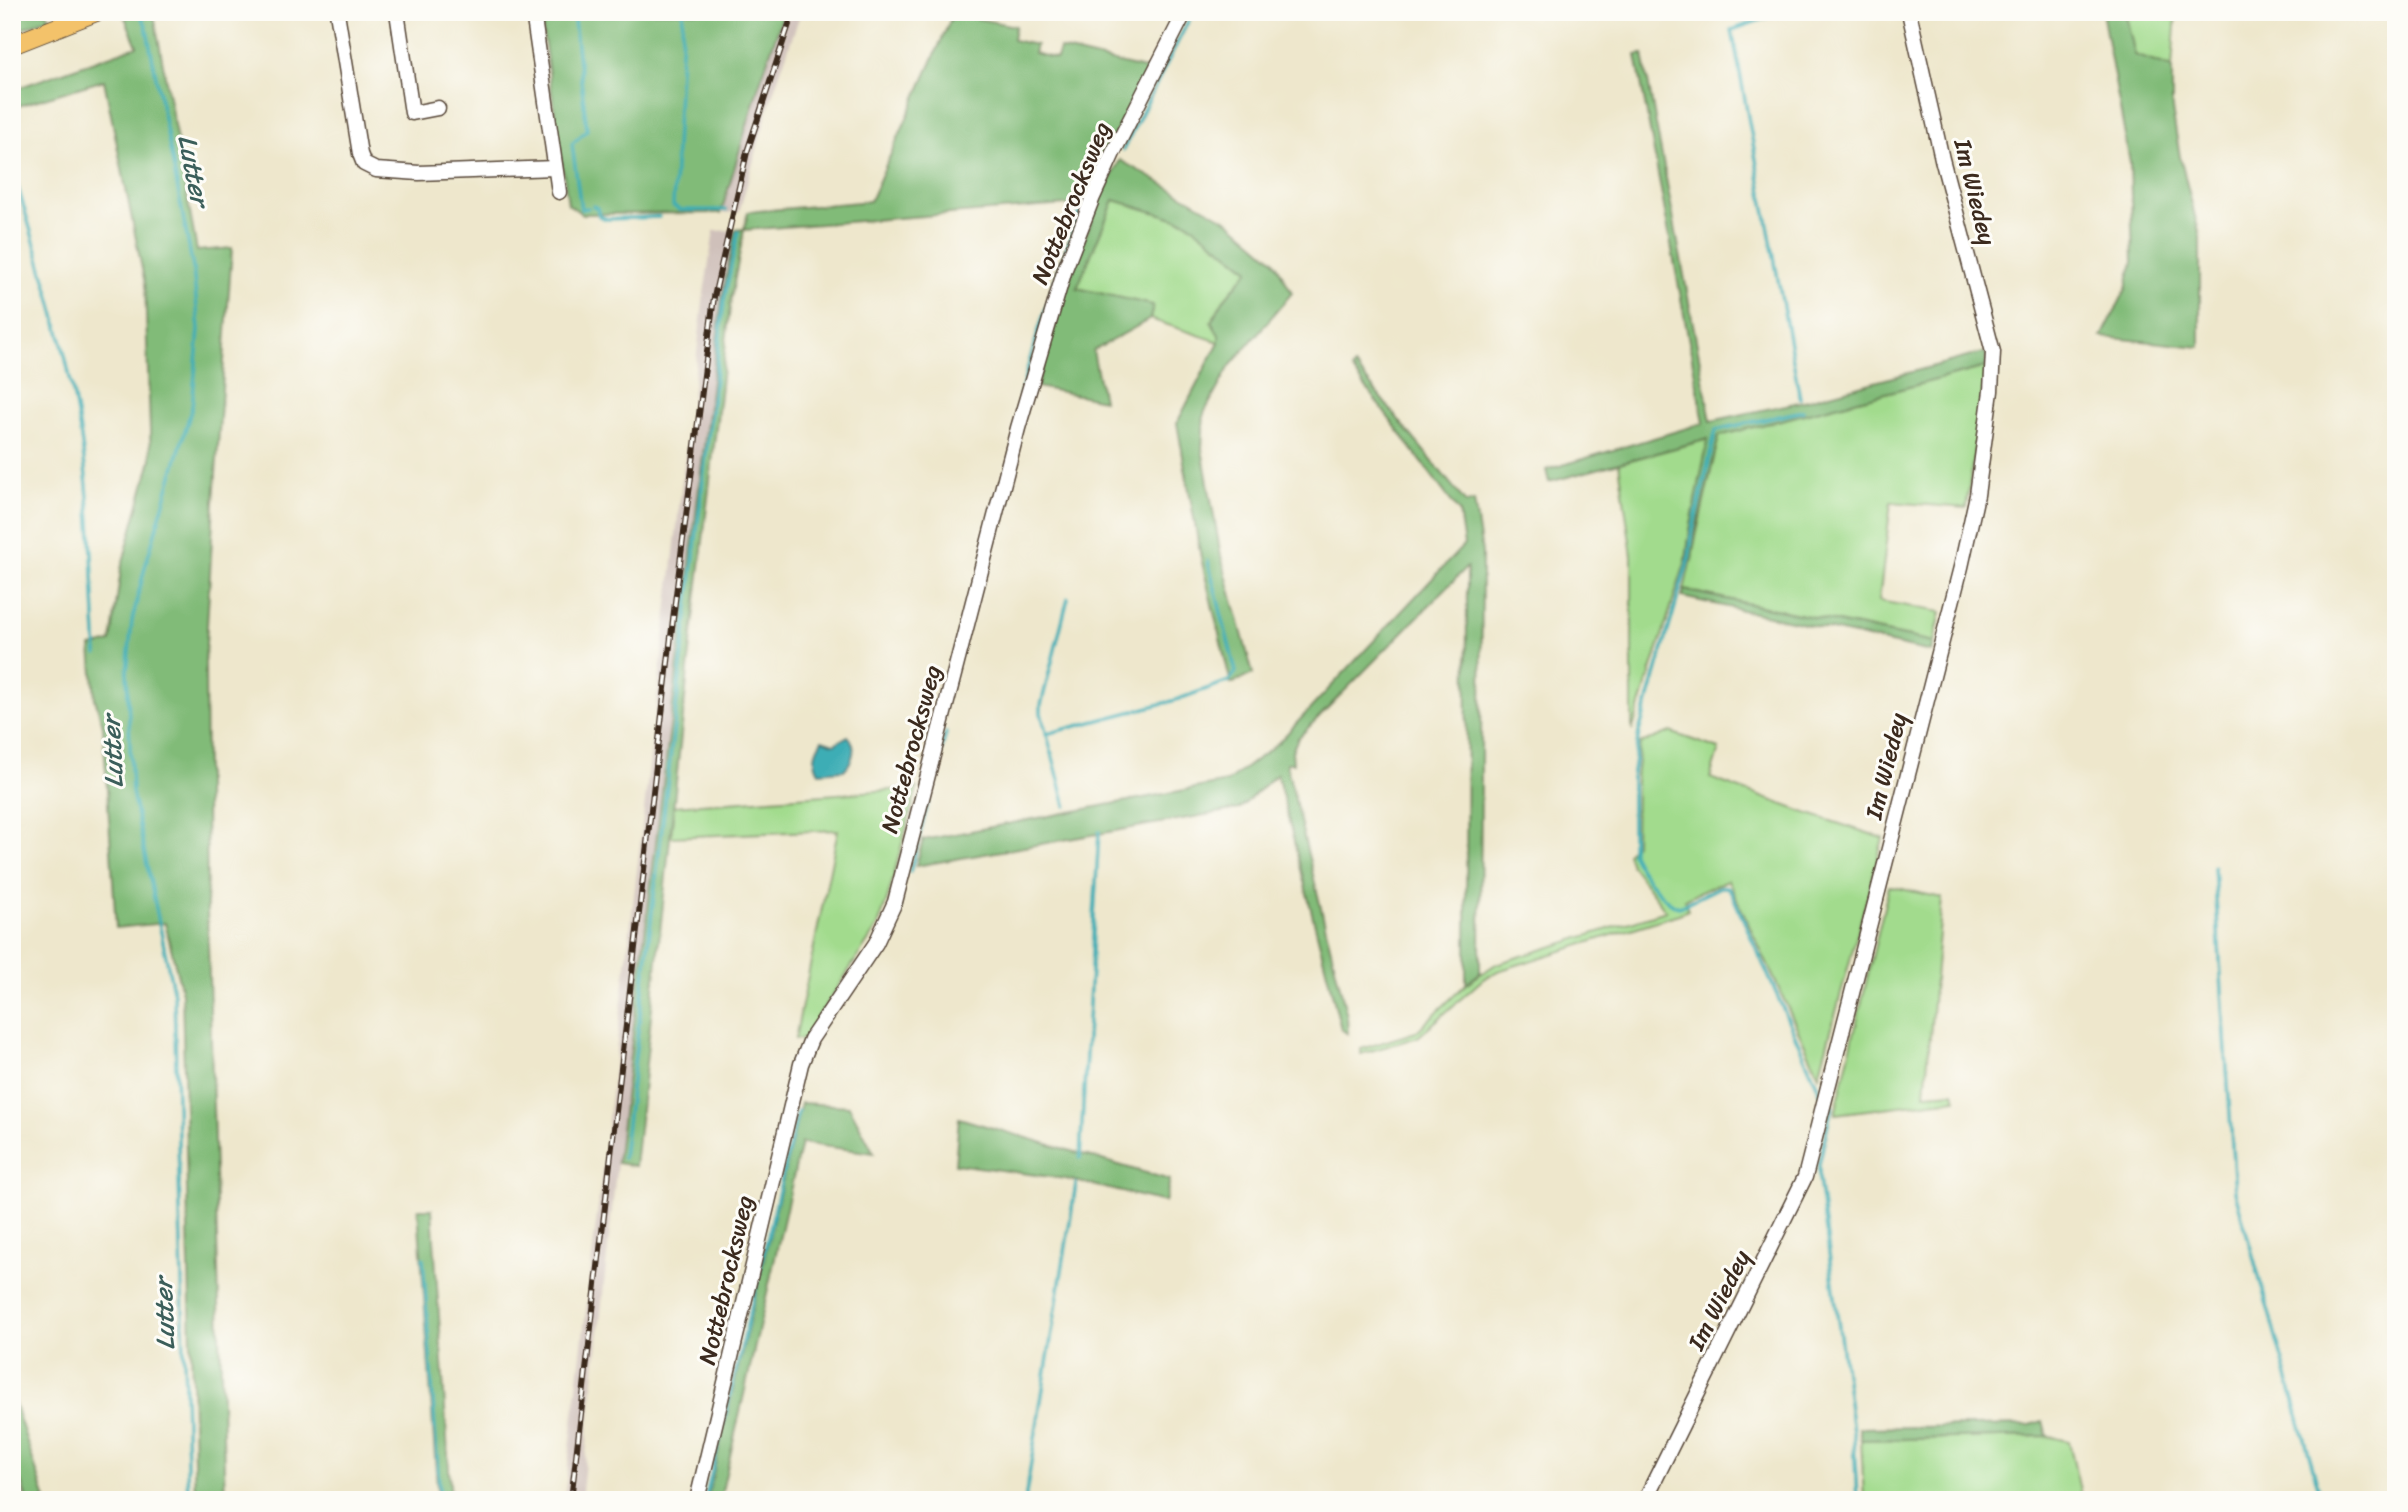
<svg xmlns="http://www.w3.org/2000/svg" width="2408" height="1512" viewBox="0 0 2408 1512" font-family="Sriracha,sans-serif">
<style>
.industrial{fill:#cfc0ba}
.green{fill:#a2db8d;stroke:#6e8256;stroke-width:2}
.forest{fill:#81bb78;stroke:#5e724b;stroke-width:2}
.water{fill:#3cadb5;stroke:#3c6c6a;stroke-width:2}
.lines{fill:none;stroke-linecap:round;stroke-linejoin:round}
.stream{stroke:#3cadb5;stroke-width:3.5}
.minor-casing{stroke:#564638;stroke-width:17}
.major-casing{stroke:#564638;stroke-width:20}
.minor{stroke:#fff;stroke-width:14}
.major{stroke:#f3c26a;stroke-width:18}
.rail-casing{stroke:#3b2a1e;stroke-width:6}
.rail{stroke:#fdfcf7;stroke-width:3.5;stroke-dasharray:10;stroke-linecap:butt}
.labels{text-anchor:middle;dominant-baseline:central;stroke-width:6;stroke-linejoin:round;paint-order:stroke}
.street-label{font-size:24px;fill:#3b2a1e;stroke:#fdfcf7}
.water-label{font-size:26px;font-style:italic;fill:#3b5e5a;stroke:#fdfcf7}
</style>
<rect width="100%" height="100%" fill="#fdfcf7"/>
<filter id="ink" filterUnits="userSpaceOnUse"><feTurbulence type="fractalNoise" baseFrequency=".0143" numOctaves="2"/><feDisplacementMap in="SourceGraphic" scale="14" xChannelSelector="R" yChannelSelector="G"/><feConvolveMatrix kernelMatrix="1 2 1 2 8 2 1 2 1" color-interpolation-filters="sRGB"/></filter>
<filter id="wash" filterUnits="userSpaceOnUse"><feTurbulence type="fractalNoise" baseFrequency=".00686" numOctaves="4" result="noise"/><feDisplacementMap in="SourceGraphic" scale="28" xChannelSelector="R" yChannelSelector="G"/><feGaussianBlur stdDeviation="1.57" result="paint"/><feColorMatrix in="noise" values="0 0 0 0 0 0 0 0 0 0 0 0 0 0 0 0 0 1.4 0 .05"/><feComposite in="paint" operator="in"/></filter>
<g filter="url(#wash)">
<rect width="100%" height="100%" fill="#eee7cc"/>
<g class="industrial">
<polygon points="784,12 801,12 773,93 739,212 721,213 758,88"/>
<polygon points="735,230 722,298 673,691 617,1163 581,1500 564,1500 704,293 714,231"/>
<polygon points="20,1478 27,1500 12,1500 12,1480"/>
</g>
<g class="green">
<polygon points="2125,12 2176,12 2172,68 2135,56"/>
<polygon points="1114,199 1187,222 1249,270 1223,301 1219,342 1150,319 1152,305 1077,288"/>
<polygon points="1986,367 1966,508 1891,502 1879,601 1941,612 1934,642 1684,590 1719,436"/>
<polygon points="1709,439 1690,530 1686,560 1632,731 1632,556 1619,463"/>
<polygon points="1670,732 1719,749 1710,778 1800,811 1883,838 1819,1075 1728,880 1684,899 1688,910 1679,914 1498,971 1482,980 1418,1037 1361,1054 1361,1049 1416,1032 1466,984 1496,964 1666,911 1631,865 1627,854 1635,844 1636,778 1640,744"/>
<polygon points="917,788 888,897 878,926 803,1040 795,1039 838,830 671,837 674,806"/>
<polygon points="1889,886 1942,898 1925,1094 1954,1092 1956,1099 1835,1114"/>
<polygon points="2047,1436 2069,1441 2082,1500 1864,1500 1861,1440"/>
</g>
<g class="forest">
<polygon points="12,12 47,12 50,18 12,33"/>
<polygon points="129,12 159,12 154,15 197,251 232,248 214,502 205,662 207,910 225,1500 195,1500 182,993 165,923 116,928 103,726 95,699 91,647 111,642 121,569 151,460 145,284 104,80 12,108 12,90 137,46 124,15"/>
<polygon points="540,12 784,12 758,88 721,213 582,214 568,204"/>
<polygon points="2102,12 2125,12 2135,55 2172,68 2172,109 2180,157 2200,236 2200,347 2102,337 2126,289 2133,262 2130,163"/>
<polygon points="953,14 1015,26 1013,40 1036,45 1034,53 1057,59 1060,49 1148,70 1079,204 744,230 731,299 688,670 635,1166 617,1163 722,298 735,230 744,229 748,212 870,201"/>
<polygon points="1643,54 1711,421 1804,401 1986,352 1986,367 1719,436 1696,530 1692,561 1686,560 1690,530 1708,439 1549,482 1546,470 1704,423 1636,55"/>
<path d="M1120,160L1230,222L1274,260L1292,293L1230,366L1204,413L1202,449L1221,556L1253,674L1231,684L1201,558L1177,423L1219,342V335L1211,322L1223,301L1249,270L1187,222L1114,200L1077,288L1153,305L1150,319L1093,351L1103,400L1037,387C1059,309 1082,232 1120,160Z"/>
<polygon points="1355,366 1466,503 1474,501 1482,552 1480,973 1466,984 1467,567 1298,738 1292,751 1293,763 1286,763 1347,1016 1348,1034 1341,1029 1277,774 1239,809 916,866 923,840 1227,782 1279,742 1464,545 1459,512 1352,369"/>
<polygon points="1684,590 1711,596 1934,642 1931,652 1682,597"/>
<polygon points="801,1103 849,1106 874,1153 801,1143 720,1500 707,1500"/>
<polygon points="959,1118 1170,1180 1165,1202 1066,1179 955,1164"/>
<polygon points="2396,1198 2396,1297 2391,1200"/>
<polygon points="418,1209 432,1209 451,1500 438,1500"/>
<polygon points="12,1396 46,1500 27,1500 20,1479 12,1480"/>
<polygon points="2043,1421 2047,1436 1861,1440 1859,1428 2030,1425"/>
</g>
<path class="water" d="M848,736C858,746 853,761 844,770L819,772C812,760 815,751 822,740L834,744Z"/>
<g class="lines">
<g class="stream">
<polyline points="139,12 146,25 193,268 199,329 192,407 145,567 132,621 127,672 132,792 174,995 188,1500"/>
<polyline points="573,12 587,130 572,144 581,209 588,208"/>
<polyline points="683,12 673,206 680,210 726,210"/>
<polyline points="1782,12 1732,30 1800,398"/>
<polyline points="1123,150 1193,12"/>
<path d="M12,168C40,261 70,355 83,452C92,517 93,588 97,654"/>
<polyline points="593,206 597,208 599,216 607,219 659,217"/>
<path d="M1020,395C1038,329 1059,265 1084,201"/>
<path d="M1803,411L1716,430L1693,529L1689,558L1639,732L1632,779V854C1639,870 1663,902 1679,907L1720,887H1727L1732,894L1821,1094"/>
<polyline points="1046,734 1176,700 1229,681 1236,672 1208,561"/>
<polyline points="1066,806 1041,713 1041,705 1068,598"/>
<polyline points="2214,867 2235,1192 2322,1500"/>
<polyline points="910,872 946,733"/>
<polyline points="895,925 900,907"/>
<polyline points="1832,1106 1819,1164 1819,1179 1854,1439 1857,1500"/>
<polyline points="623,1158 724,301 738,232"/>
<polyline points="1080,1158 1099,832"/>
<polyline points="423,1258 440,1500"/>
<polyline points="705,1500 798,1111"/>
<polyline points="1025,1500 1076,1184"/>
</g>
</g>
</g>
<g filter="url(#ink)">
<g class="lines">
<g class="minor-casing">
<g id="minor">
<polyline points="337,12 360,154 364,164 376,170 419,173 555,168"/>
<polyline points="397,12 412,113 438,108"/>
<polyline points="533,12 559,192"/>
<polyline points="697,1500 801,1064 811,1039 876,943 895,902 1018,428 1065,269 1093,197 1113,153 1185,12"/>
<polyline points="1645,1500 1805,1177 1961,567 1977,495 1991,391 1993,352 1942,159 1909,12"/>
</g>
</g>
<g class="major-casing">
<polyline id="major" points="12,45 96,12"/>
</g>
<use href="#minor" class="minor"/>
<use href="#major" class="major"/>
<g class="rail-casing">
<polyline id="rail" points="571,1500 675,602 714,297 747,152 793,12"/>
</g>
<use href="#rail" class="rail"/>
</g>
</g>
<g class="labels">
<g class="street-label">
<text transform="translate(1975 192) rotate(76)">Im Wiedey</text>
<text transform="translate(1071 203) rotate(-68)">Nottebrocksweg</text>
<text transform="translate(911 749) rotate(-75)">Nottebrocksweg</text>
<text transform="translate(1886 766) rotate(-76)">Im Wiedey</text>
<text transform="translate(726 1280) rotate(-77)">Nottebrocksweg</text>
<text transform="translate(1719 1300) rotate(-63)">Im Wiedey</text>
</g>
<g class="water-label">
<text transform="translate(194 170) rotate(79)">Lutter</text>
<text transform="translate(112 752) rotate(-93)">Lutter</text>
<text transform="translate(164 1314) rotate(-92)">Lutter</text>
</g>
</g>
<rect width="2408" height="1512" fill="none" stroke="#fdfcf7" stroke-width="42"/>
</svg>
